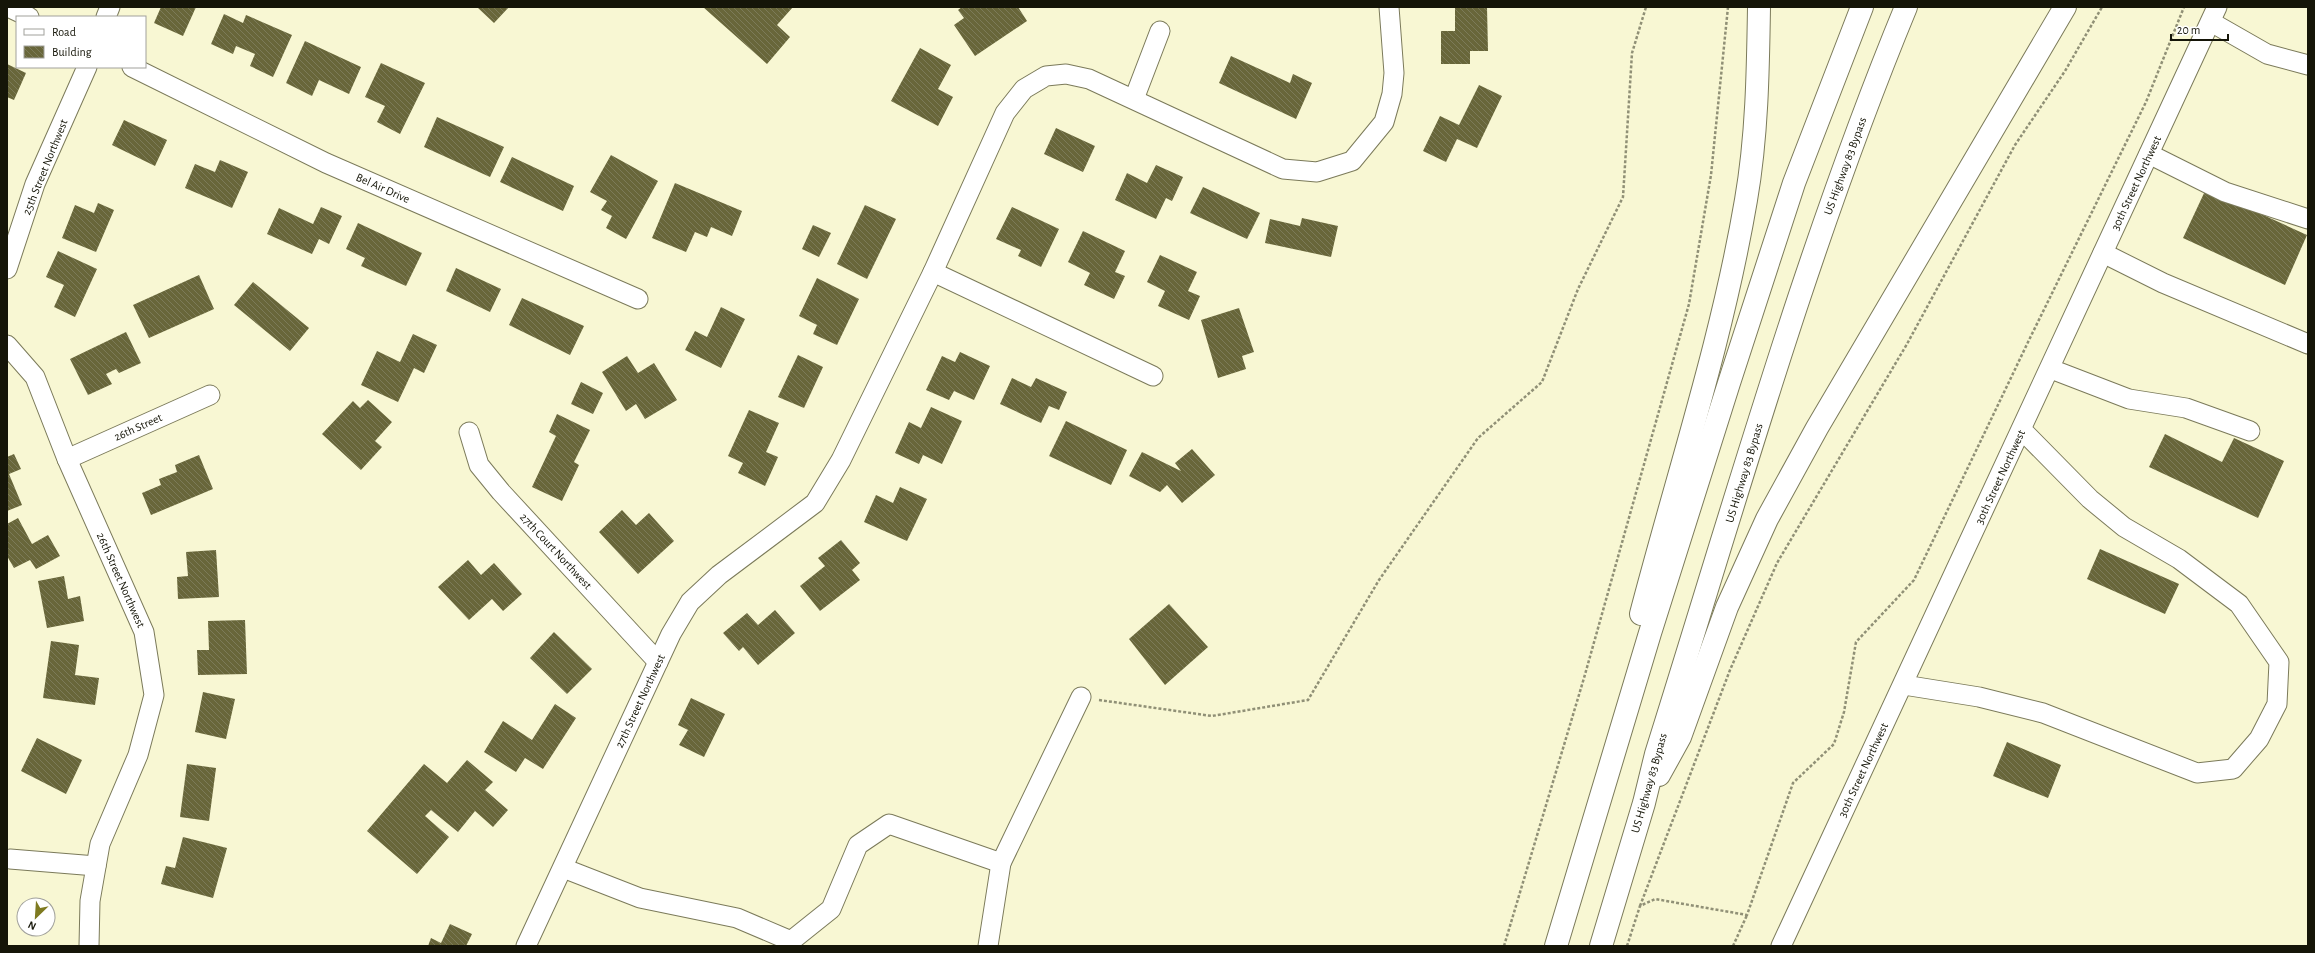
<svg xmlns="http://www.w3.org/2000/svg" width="2315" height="953" viewBox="0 0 2315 953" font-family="'Alegreya Sans',sans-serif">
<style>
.building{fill:url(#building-back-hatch)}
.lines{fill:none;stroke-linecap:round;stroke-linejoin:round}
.minor-casing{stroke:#7b7a5a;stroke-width:21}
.highway-casing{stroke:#7b7a5a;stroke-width:24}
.path{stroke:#909076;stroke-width:2.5;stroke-dasharray:3 2;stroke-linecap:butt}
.minor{stroke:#fff;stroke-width:19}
.highway{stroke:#fff;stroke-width:22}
.labels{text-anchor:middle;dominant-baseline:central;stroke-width:3;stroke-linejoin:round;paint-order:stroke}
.street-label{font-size:12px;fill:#151508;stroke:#fff}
</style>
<defs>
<pattern id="building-back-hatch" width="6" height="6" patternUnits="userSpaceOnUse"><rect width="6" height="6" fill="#68663a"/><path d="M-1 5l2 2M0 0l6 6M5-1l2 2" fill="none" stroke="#7c7b59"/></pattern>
</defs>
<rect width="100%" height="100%" fill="#f8f7d3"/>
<g class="building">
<polygon points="161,7 196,7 183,36 154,23"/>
<polygon points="477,7 509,7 494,23"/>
<polygon points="703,7 793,7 777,25 790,37 767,64"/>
<polygon points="962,7 1018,7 1027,21 975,56 954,25 964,18 958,10"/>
<polygon points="1455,7 1487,7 1488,51 1470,51 1470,64 1441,64 1441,31 1455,31"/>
<polygon points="224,14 243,23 246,15 292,35 273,77 250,66 255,54 236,46 233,54 211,44"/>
<polygon points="305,41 361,67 349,94 319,80 312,96 286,83"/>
<polygon points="920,48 951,65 938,89 953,97 938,126 891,101"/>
<polygon points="1231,56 1290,83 1293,74 1312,83 1296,119 1219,83"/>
<polygon points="381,63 425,83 400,134 377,122 385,106 365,97"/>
<polygon points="7,64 26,73 14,100 7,97"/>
<polygon points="1479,85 1502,96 1477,148 1457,139 1446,162 1423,151 1440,116 1459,125"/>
<polygon points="437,117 504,147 490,177 424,147"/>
<polygon points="124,120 167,140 155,166 112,145"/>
<polygon points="1056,128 1095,146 1083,172 1044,154"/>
<polygon points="611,155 658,181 626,239 606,228 612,216 601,210 607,201 590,192"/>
<polygon points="512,157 574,186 563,211 500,182"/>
<polygon points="220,160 248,172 232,208 185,188 195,164 215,172"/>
<polygon points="1156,165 1183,177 1172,201 1166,198 1156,219 1115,200 1127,173 1147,183"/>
<polygon points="675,183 742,211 732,236 711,227 707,237 695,232 686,252 652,238"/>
<polygon points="1203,187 1260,213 1247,239 1190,213"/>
<polygon points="2206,189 2307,235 2285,285 2183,238"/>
<polygon points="98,203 114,210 96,252 62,238 75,205 94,213"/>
<polygon points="865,205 896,219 867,279 837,264"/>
<polygon points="321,207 342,216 329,244 319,239 312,254 267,234 279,208 313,224"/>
<polygon points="1012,207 1059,229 1041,267 1018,256 1021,250 996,239"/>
<polygon points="1302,218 1338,226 1331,257 1265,243 1270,219 1300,226"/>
<polygon points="358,223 422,253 406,286 361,266 365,258 346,249"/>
<polygon points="813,225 831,233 819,257 802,249"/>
<polygon points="1083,231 1125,251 1115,272 1125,276 1114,299 1084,285 1090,273 1068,262"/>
<polygon points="58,251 97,269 75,317 54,307 64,285 46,277"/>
<polygon points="1160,255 1197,272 1188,291 1200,296 1189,320 1158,306 1165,291 1147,282"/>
<polygon points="456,268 501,289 490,312 446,291"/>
<polygon points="199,275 214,309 149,338 133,305"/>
<polygon points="817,278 859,299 837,345 813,334 817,325 799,316"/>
<polygon points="253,282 309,328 290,351 234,305"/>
<polygon points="522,298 584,326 570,355 509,325"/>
<polygon points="721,307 745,319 721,368 685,350 695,331 707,337"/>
<polygon points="1239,308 1254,352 1242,356 1246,369 1218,378 1201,320"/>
<polygon points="126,332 141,363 119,373 116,369 106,374 112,384 88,395 70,359"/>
<polygon points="413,334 437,345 424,373 414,368 398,402 361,385 377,351 400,362"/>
<polygon points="960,352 990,366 974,400 954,391 949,400 926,390 942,356 955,362"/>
<polygon points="798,355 823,367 804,408 778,397"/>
<polygon points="627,356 638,373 654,363 677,400 645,419 636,404 626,411 602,372"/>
<polygon points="1012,378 1031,387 1036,378 1067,392 1059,410 1049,406 1041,423 1000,404"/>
<polygon points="581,382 603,393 593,414 571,404"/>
<polygon points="368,400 392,422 375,441 382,447 361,470 322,434 353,401 360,408"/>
<polygon points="931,407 962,421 942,464 923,455 919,464 895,453 909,422 921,428"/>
<polygon points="749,410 779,423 766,452 778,457 765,486 738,473 743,463 728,456"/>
<polygon points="557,414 590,430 574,462 579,465 562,501 532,487 556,436 549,432"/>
<polygon points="1066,421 1127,450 1111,485 1049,456"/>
<polygon points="2165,434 2222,462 2234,438 2284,461 2258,518 2149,467"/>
<polygon points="1192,449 1215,475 1182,503 1167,485 1160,492 1129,476 1142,452 1181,471 1175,463"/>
<polygon points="14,454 21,469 9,474 22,505 7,511 7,457"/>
<polygon points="199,455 213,489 151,515 142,493 161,485 159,479 177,472 175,465"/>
<polygon points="900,487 927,499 907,541 864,522 876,495 893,503"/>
<polygon points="622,510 636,525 649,513 674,541 638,574 599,532"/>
<polygon points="18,518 32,544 48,535 60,556 36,569 30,560 14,568 7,556 7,524"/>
<polygon points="841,540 860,563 852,570 860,580 820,611 800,586 825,566 818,558"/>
<polygon points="2100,549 2179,584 2165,614 2087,579"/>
<polygon points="216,550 219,597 178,599 177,577 188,576 186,552"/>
<polygon points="468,560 481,575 494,563 522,594 503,611 492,599 469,620 438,587"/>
<polygon points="64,576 68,599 80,596 84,621 47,628 38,581"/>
<polygon points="1169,604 1208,647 1165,685 1129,639"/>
<polygon points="775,610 795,633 758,665 743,647 739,651 723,633 747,613 758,625"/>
<polygon points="245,620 247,674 198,675 197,650 209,650 208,621"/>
<polygon points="554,632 592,669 567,694 530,658"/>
<polygon points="51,641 79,645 75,675 99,678 95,705 43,698"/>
<polygon points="203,692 235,699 226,739 195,732"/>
<polygon points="691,698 725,714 704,757 679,745 688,730 678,725"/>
<polygon points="555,704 576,718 543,769 525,758 516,772 484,752 503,721 532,740"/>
<polygon points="37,738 82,760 66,794 21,771"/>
<polygon points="2007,742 2061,765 2048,798 1993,776"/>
<polygon points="467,760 493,782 485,790 508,810 493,827 475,811 458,832 431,810 425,816 449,837 417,874 367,831 424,764 447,783"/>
<polygon points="187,764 216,768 209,821 180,817"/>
<polygon points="183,837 227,848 213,898 161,884 166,866 175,868"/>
<polygon points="450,924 472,934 466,946 428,946 431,938 441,943"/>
</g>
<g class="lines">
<g class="minor-casing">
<g id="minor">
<polyline points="8,7 29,17"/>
<polyline points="106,17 110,7"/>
<polyline points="2211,22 2267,54 2308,65"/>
<polyline points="132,67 326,163 638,299"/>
<polyline points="1134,99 1160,31"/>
<polyline points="2149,154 2225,192 2308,219"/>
<polyline points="2103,253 2163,283 2308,344"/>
<polyline points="7,269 35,184 87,67"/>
<polyline points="933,272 1153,376"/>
<polyline points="7,345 35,377 67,459 144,632 154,695 138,755 100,844 90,901 89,946"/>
<polyline points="2051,369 2129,399 2186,408 2250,431"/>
<polyline points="469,432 479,465 501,492 658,662"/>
<polyline points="67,459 210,395"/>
<polyline points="1904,685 1979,697 2043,713 2197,773 2233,769 2259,739 2277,704 2279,662 2239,604 2179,559 2124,527 2090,499 2022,430"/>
<polyline points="10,859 96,866"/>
<polyline points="563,868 640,898 737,918 791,941 831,909 858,845 889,824 1001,863 1081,697"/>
<polyline points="526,946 671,634 690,602 719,575 815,503 841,460 933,272 1005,113 1024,89 1046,76 1066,74 1089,79 1283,169 1317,172 1352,161 1384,122 1392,94 1394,73 1389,7"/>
<polyline points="988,946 1001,863"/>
<polyline points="1781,946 2217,7"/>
</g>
</g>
<g class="highway-casing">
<g id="highway">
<path d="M1641,614C1677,476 1722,341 1746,200C1757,137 1758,71 1759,7"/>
<polyline points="1659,775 1680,737 1727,607 1767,519 1817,428 2065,7"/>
<polyline points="1556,946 1650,633 1729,383 1794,183 1862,7"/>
<path d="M1601,946L1644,803L1656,754C1735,503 1806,249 1906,7"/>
</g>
</g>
<g class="path">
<polyline points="1099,700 1212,716 1308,700 1379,580 1478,438 1542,382 1578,289 1623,197 1632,53 1646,7"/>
<polyline points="1640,906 1730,670 1777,563 1907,344 2015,145 2065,71 2102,7"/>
<polyline points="1504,946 1584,678 1689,304 1711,175 1728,7"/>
<polyline points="1627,946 1640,906 1655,899 1747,915 1793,783 1834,744 1844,712 1856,642 1914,580 2030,338 2146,102 2184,7"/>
<polyline points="1733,946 1747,915"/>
</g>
<use href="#minor" class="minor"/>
<use href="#highway" class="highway"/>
</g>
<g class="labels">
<g class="street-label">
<text transform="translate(1845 166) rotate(-70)">US Highway 83 Bypass</text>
<text transform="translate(45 167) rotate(-68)">25th Street Northwest</text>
<text transform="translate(2136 183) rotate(-65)">30th Street Northwest</text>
<text transform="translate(383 188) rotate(24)">Bel Air Drive</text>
<text transform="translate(138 427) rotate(-24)">26th Street</text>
<text transform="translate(1744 473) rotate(-73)">US Highway 83 Bypass</text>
<text transform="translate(2000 477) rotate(-65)">30th Street Northwest</text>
<text transform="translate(556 551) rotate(47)">27th Court Northwest</text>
<text transform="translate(121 580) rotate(66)">26th Street Northwest</text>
<text transform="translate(640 701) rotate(-65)">27th Street Northwest</text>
<text transform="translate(1863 770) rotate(-65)">30th Street Northwest</text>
<text transform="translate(1649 783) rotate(-74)">US Highway 83 Bypass</text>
</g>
</g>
<rect width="2315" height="953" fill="none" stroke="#151508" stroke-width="16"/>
<rect x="16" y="16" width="130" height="52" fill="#ffffff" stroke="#a1a19c"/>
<rect x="24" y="29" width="20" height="6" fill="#ffffff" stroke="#a1a19c"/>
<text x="52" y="36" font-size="12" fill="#151508">Road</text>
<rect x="24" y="46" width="20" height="12" fill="url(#building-back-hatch)" stroke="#a1a19c"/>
<text x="52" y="56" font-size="12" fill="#151508">Building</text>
<g transform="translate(36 917) rotate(205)"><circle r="19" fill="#ffffff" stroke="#a1a19c"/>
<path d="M0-3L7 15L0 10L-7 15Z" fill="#7e7a20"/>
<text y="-6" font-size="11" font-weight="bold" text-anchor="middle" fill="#151508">N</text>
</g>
<path d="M2171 34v6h57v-6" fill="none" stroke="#151508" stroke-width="2"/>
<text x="2177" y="34" font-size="12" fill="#151508" stroke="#ffffff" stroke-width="3" paint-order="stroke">20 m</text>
</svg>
